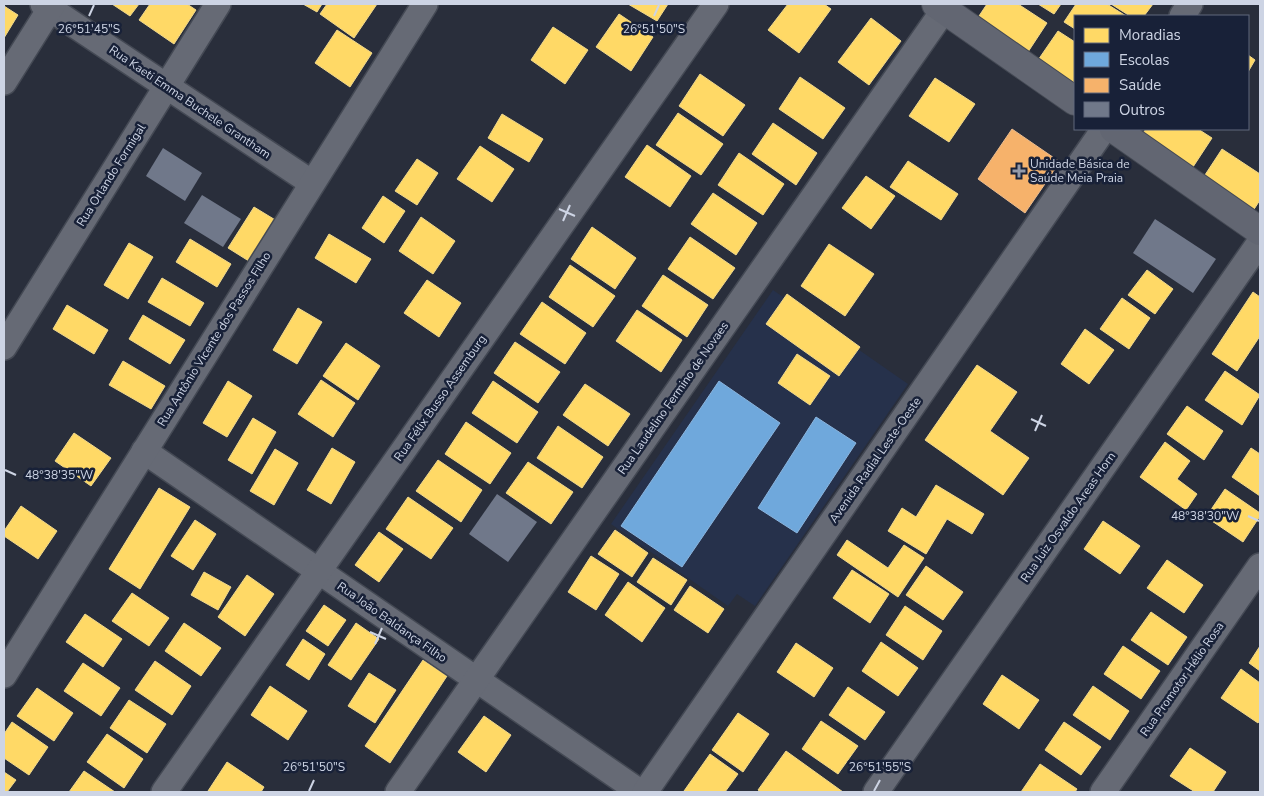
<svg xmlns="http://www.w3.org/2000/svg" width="1264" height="796" viewBox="0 0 1264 796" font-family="'Nunito Sans',sans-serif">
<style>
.built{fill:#26314b}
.homes{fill:#ffd966;stroke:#f0d88c}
.schools{fill:#6fa8dc;stroke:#8bb5de}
.health{fill:#f6b26b;stroke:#eabc8f}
.building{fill:#70788a}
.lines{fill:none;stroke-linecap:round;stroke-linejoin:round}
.minor-casing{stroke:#444954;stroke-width:28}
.secondary-casing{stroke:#444954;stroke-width:30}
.minor{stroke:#666a75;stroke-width:25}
.secondary{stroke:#626672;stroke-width:28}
.ticks{fill:none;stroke:#cdd4e4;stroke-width:2}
.poi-dot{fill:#949aa9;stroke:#182138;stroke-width:2}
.labels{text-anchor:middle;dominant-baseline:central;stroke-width:5;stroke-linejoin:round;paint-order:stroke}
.street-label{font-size:12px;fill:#cdd4e4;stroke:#182138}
.poi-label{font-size:12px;fill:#cdd4e4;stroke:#182138;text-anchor:start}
.ticks-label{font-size:12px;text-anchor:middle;fill:#cdd4e4;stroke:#182138;stroke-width:5;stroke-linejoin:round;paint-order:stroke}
</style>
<rect width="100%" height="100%" fill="#292e3b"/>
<polygon class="built" points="773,290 908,384 755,606 737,594 728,606 611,524"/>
<g class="homes">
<polygon points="112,4 139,4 130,16"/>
<polygon points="150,4 187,4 196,10 174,44 139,20"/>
<polygon points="303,4 322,4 317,12"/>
<polygon points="327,4 377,4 354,38 320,14"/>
<polygon points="628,4 668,4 657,21"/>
<polygon points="788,4 824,4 831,9 799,53 768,30"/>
<polygon points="987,4 1018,4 1047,23 1026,55 975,22"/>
<polygon points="1038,4 1061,4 1054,14"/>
<polygon points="1076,4 1107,4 1126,16 1075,16 1075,29 1064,22"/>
<polygon points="1111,4 1153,4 1144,16 1130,16"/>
<polygon points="4,6 18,15 4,38"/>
<polygon points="619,14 653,37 631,71 596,47"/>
<polygon points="871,18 901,41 869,85 838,62"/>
<polygon points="553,27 588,50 565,84 531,60"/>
<polygon points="337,30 372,53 350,87 315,63"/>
<polygon points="1058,31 1075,42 1075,89 1036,63"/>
<polygon points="1248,55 1255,60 1248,72"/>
<polygon points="700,74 745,105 723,136 679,106"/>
<polygon points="800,77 845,108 823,139 779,109"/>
<polygon points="935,78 975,104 949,142 909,116"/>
<polygon points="678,113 723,144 701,175 656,145"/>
<polygon points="502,114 543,139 529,162 488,138"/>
<polygon points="773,123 817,153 796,185 752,154"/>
<polygon points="1146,129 1198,129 1212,138 1191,170 1140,137"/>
<polygon points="647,145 691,176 670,207 625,177"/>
<polygon points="480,146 514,169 492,202 457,179"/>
<polygon points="1222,149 1260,174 1260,200 1251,214 1201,181"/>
<polygon points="739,153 784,184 763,215 718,185"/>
<polygon points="417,159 438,173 417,205 395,191"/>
<polygon points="908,161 958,194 941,220 890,187"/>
<polygon points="866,176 895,196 871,229 842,208"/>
<polygon points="713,193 757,223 736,255 691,224"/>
<polygon points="383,196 405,211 384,243 362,228"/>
<polygon points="254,207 277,221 252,263 228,248"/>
<polygon points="421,217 455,241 433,274 399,251"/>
<polygon points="592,227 636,258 615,289 571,259"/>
<polygon points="329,234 371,259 356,283 315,258"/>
<polygon points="690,237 735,268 713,299 668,269"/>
<polygon points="190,239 231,264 217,287 176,262"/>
<polygon points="129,243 153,257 128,299 104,285"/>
<polygon points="829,244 874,274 845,316 801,286"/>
<polygon points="570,265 615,296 593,327 549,297"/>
<polygon points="1147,270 1173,289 1155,314 1128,295"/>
<polygon points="663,275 708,305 687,337 642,306"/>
<polygon points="162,278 204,303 190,326 148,302"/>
<polygon points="427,280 461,303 439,337 404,313"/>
<polygon points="1253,292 1260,297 1260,336 1237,371 1212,354"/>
<polygon points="787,294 860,347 839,376 766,324"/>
<polygon points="1122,298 1150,318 1129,349 1100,329"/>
<polygon points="542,302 586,333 565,364 520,334"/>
<polygon points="67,305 108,330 94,354 53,329"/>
<polygon points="298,308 322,322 297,364 273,350"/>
<polygon points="637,310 682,340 661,372 616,341"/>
<polygon points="143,315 185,340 170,364 129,339"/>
<polygon points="1085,329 1114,350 1089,384 1061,364"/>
<polygon points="515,342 560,372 538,403 494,373"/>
<polygon points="346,343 380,366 358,400 323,376"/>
<polygon points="797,354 830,376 810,405 778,383"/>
<polygon points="123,361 165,386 151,409 109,385"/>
<polygon points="977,365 1017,392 990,431 1029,458 1003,495 925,440"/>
<polygon points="1225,371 1260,395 1242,425 1205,400"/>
<polygon points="321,380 355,403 333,437 298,414"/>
<polygon points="228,381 252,396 227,437 203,423"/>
<polygon points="493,381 538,412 517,443 472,413"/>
<polygon points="585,384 630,414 608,446 563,415"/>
<polygon points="1187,406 1223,431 1204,460 1167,434"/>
<polygon points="253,418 276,432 252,474 228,460"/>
<polygon points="466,422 511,453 490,484 445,454"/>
<polygon points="558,426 603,457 582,488 537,458"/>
<polygon points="74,433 111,458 91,486 55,461"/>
<polygon points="1165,442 1190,461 1177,479 1197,494 1186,510 1140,477"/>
<polygon points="332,448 355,462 331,504 307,490"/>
<polygon points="1251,448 1260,454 1260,496 1232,477"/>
<polygon points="275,449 298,463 274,505 250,491"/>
<polygon points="438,460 482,490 461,522 416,491"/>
<polygon points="528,462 573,492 551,524 506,493"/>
<polygon points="936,485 984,514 972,534 947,519 926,554 888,531 902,508 916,517"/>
<polygon points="159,488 190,507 140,589 109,569"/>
<polygon points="1225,489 1260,513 1260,516 1243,542 1206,517"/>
<polygon points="408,497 453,528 431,559 386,529"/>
<polygon points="21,506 57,531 38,559 4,536 4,531"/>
<polygon points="195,520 216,534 193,570 171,556"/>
<polygon points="1103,521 1140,546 1120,574 1084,549"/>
<polygon points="615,530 648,553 632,577 598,554"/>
<polygon points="379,532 403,549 379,582 355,565"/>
<polygon points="847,540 888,568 904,545 924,558 898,597 837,555"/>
<polygon points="591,556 619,574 596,610 568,592"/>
<polygon points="653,558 687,580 671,605 637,582"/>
<polygon points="1167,560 1203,585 1184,613 1147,588"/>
<polygon points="926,566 963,592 943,620 906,595"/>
<polygon points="852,570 889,594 870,623 833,598"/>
<polygon points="204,572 231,587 218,610 191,595"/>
<polygon points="247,575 274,594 245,636 218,617"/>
<polygon points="628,582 665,608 642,642 605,615"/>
<polygon points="690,586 724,609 708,633 674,610"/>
<polygon points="132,593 169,618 149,646 112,621"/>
<polygon points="324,605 346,620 328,646 306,631"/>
<polygon points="905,606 942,631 923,660 886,635"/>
<polygon points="1151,612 1187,637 1168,665 1131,640"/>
<polygon points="85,614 122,639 103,667 66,642"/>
<polygon points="184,623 221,648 201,676 165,651"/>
<polygon points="356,623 379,639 351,680 328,665"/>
<polygon points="303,639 325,654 309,680 286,665"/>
<polygon points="881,642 918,668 898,696 862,671"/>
<polygon points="796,643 833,668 814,697 777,672"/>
<polygon points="1123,646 1160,671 1141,699 1104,674"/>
<polygon points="1260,646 1260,671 1249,663"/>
<polygon points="423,660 447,676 390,763 365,746"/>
<polygon points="155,661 191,686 172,715 135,690"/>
<polygon points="83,663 120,688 101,716 64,691"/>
<polygon points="1241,669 1260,683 1260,720 1258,723 1221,698"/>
<polygon points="369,673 396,690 375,723 348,706"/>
<polygon points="1002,675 1039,700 1019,729 983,704"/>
<polygon points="270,686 307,711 288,740 251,715"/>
<polygon points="1093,686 1129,711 1110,740 1073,715"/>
<polygon points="848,687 885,712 865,740 829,715"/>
<polygon points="37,688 73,713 54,741 17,716"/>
<polygon points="129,700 166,724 147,753 110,728"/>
<polygon points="738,713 769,734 743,772 712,750"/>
<polygon points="484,716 511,735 486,772 458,752"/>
<polygon points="821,721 858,746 838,774 802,749"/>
<polygon points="12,722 48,747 29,775 4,758 4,734"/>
<polygon points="1064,722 1101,747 1081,775 1045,750"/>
<polygon points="107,734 143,759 124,788 87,762"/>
<polygon points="1190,748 1226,772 1213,792 1195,792 1170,776"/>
<polygon points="786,751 843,792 761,792 758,790"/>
<polygon points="710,754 738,774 725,792 686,792 684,791"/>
<polygon points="227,762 264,787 261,792 210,792 208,791"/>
<polygon points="1040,764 1077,789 1075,792 1021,792"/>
<polygon points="84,771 115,792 69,792"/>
<polygon points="4,772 16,780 7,792 4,792"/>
</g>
<g class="schools">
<polygon points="719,381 780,423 682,567 621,526"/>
<polygon points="816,417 856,443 797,533 758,508"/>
</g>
<polygon class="health" points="1012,129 1060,162 1025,213 978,179"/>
<g class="building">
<polygon points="163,148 202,173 185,201 146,176"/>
<polygon points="202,195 241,219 223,247 184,223"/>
<polygon points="1155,219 1216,259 1193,293 1133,253"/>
<polygon points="497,494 537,522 508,562 469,534"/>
</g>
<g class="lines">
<g class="minor-casing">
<g id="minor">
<polyline points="43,4 312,183"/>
<polyline points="1182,16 1190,4"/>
<polyline points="4,82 53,4"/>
<polyline points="4,347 218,4"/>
<polyline points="144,451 640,792"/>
<polyline points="4,675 425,4"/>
<polyline points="164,792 716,4"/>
<polyline points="398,792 948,4"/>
<polyline points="645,792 1104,129"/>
<polyline points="876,792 1260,242"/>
<polyline points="1103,792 1260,566"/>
</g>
</g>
<g class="secondary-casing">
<g id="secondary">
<polyline points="936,4 1075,101"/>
<polyline points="1114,129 1260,231"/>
</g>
</g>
<use href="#minor" class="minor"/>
<use href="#secondary" class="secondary"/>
</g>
<path class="ticks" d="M89,16L94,5M654,16L659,5M559,209L575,216M563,221L570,205M1031,419L1046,426M1035,431L1042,415M5,470L16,475M1248,516L1259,521M370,632L386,639M375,644L382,628M309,791L314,780M874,791L880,780"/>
<path class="poi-dot" d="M1016.5 163.5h5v5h5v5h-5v5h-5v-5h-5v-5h5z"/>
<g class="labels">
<g class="street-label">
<text transform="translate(190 102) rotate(34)">Rua Kaeti Emma Buchele Grantham</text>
<text transform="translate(111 175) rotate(-58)">Rua Orlando Formigal</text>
<text transform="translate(214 339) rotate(-58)">Rua Antônio Vicente dos Passos Filho</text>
<text transform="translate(440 398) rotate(-55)">Rua Félix Busso Assemburg</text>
<text transform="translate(673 398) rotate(-55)">Rua Laudelino Fermino de Novaes</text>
<text transform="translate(875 460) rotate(-55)">Avenida Radial Leste-Oeste</text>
<text transform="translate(1068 517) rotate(-55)">Rua Juiz Osvaldo Areas Horn</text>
<text transform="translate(392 622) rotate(35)">Rua João Baldança Filho</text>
<text transform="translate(1182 679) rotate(-55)">Rua Promotor Hélio Rosa</text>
</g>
<g class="poi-label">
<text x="1030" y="164">Unidade Básica de<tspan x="1030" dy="14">Saúde Meia Praia</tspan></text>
</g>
</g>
<g class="ticks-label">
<text x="89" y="33">26°51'45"S</text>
<text x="654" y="33">26°51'50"S</text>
<text x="59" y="479">48°38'35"W</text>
<text x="1205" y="520">48°38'30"W</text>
<text x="314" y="771">26°51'50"S</text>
<text x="880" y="771">26°51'55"S</text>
</g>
<rect width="1264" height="796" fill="none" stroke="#cdd4e4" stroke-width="10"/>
<rect x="1074" y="15" width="175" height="115" fill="#182138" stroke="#60697d"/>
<rect x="1084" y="28" width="25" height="15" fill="#ffd966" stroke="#60697d"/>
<text x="1119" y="40" font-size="15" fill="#cdd4e4">Moradias</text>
<rect x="1084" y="52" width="25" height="15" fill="#6fa8dc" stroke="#60697d"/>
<text x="1119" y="65" font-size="15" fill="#cdd4e4">Escolas</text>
<rect x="1084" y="78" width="25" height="15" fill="#f6b26b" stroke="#60697d"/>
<text x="1119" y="90" font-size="15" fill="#cdd4e4">Saúde</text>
<rect x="1084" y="102" width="25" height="15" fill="#70788a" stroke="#60697d"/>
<text x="1119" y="115" font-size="15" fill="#cdd4e4">Outros</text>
</svg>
